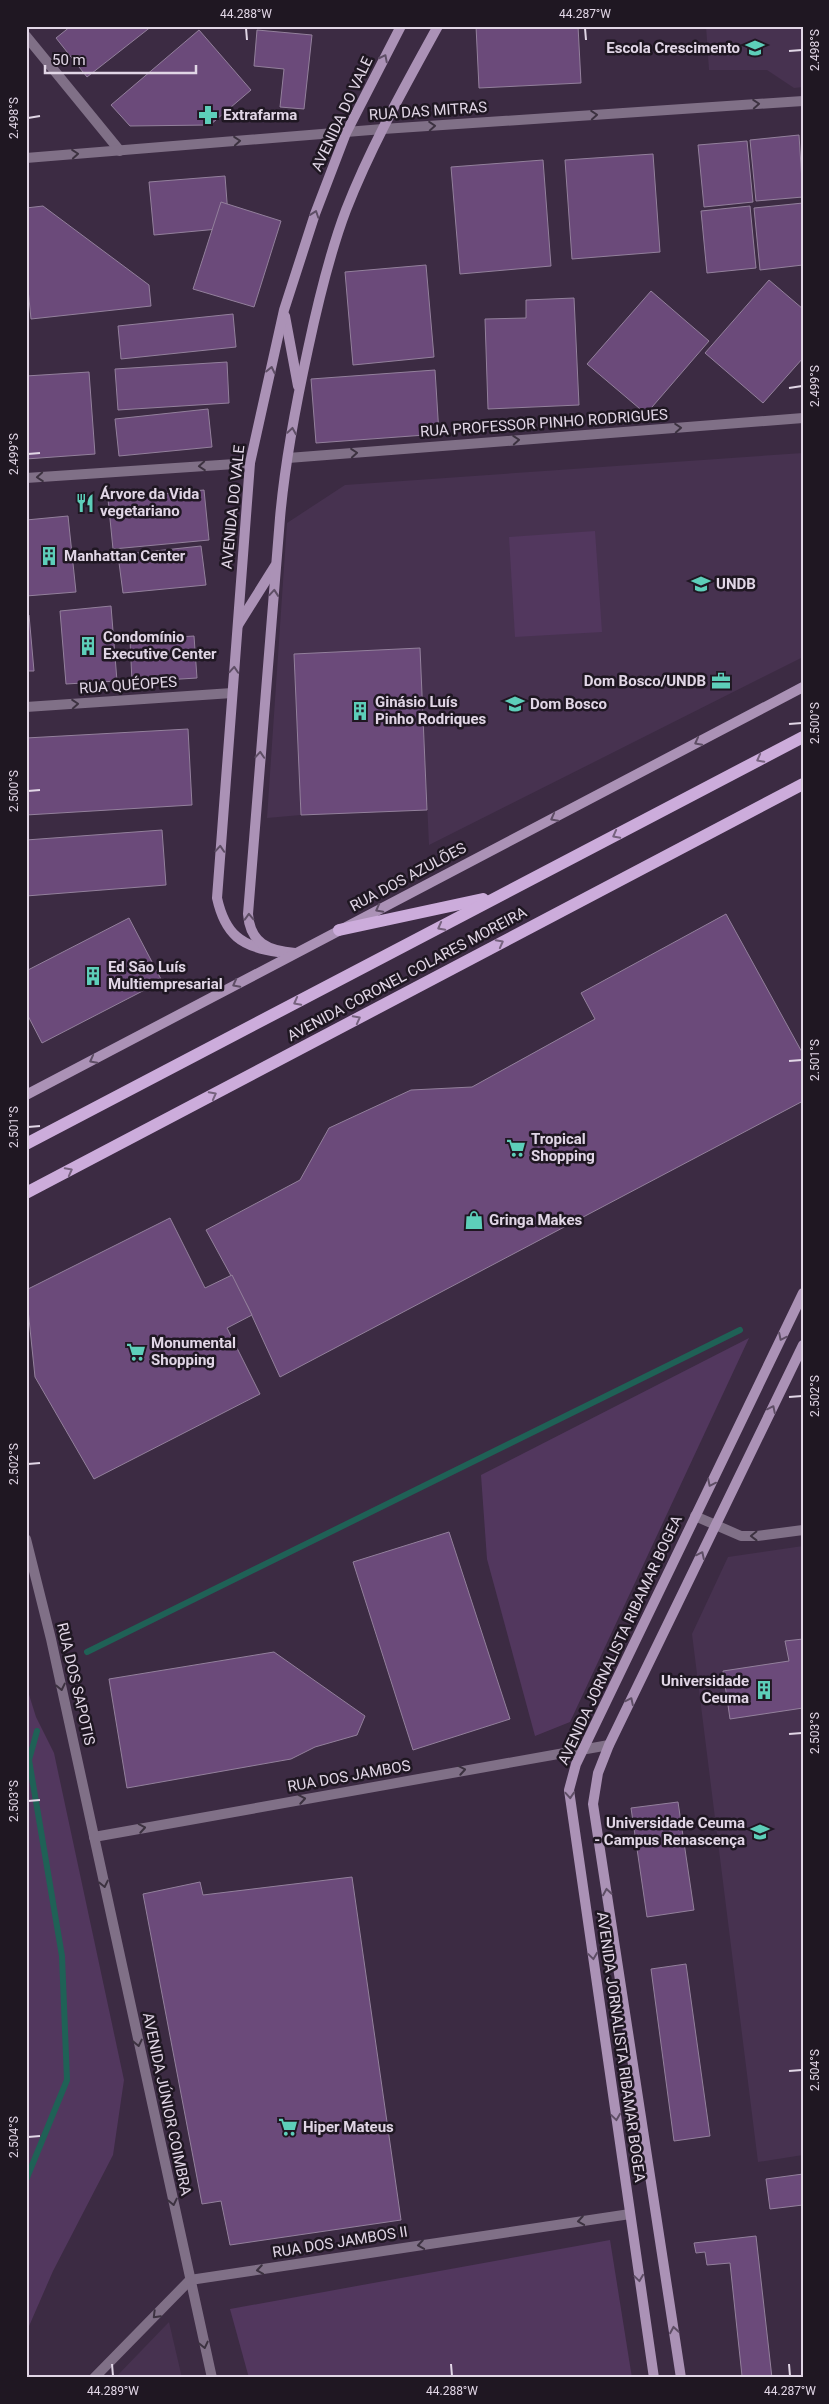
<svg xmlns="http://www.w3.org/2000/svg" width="829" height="2404" viewBox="0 0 829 2404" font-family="Roboto,sans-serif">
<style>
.built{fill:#473250}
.green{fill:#52375e}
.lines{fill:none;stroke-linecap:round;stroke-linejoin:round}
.stream{stroke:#1f6156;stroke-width:6}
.building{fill:#6b4a7a;stroke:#93809c}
.minor{stroke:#807087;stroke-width:10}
.tertiary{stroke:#807087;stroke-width:10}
.secondary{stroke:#ab92b6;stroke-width:10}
.primary{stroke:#ccacdb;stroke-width:12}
.oneway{stroke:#5e4e65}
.oneway2{stroke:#3c3240}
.oneway3{stroke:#76627e}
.ticks{fill:none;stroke:#e1d6e6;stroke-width:2}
.labels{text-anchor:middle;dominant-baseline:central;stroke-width:5;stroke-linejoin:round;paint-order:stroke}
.poi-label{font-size:15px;font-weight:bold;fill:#e1d6e6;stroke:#1f1722;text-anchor:start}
.street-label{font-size:15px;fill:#e1d6e6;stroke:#1f1722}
.neatline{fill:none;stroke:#e1d6e6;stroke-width:2}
.ticks-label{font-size:12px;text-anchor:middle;fill:#e1d6e6}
</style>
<rect width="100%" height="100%" fill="#3c2b43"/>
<g class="built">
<polygon points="706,26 803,26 803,87 794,88 767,70 709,70"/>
<polygon points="803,453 803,657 429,845 420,649 294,654 301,815 267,818 287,523 345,485"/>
<polygon points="803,1546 803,2155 758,2162 692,1634 728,1557"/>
<polygon points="169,2322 182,2378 115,2378"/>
</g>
<g class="green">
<polygon points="595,531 602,632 515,637 509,537"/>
<polygon points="749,1338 570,1722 535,1736 487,1559 481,1475"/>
<polygon points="26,1685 36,1717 54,1753 124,2080 113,2155 53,2271 26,2333"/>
<polygon points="610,2240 632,2378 249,2378 230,2309"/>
</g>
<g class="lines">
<g class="stream">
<polyline points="87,1652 740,1330"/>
<polyline points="26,2180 67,2080 62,1956 29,1760 37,1731"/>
</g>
</g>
<g class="building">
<polygon points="71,26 152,26 87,77 56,38"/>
<polygon points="476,26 578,26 581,83 479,88"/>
<polygon points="199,30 251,90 210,125 130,126 111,105"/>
<polygon points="257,30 312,35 304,109 280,107 284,69 254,66"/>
<polygon points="799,135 803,197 756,201 750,140"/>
<polygon points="747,141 753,202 704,207 698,145"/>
<polygon points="653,154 660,252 572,259 565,160"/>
<polygon points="543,160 551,266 460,274 451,167"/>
<polygon points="225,176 229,228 154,235 149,182"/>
<polygon points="221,202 281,221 254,307 193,289"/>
<polygon points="803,203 803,265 760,270 754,208"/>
<polygon points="43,206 149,285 151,306 31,319 26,269 26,208"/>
<polygon points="750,206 756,268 707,273 701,211"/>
<polygon points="426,265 434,357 353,365 345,272"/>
<polygon points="769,280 803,309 803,358 763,403 705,353"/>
<polygon points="651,291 709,341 646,414 587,364"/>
<polygon points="574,298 579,405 488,409 485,319 526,318 526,300"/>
<polygon points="233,314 236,347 121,359 118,326"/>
<polygon points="227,362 229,403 118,410 115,369"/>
<polygon points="435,370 439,434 316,443 311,379"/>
<polygon points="89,372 95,454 26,459 26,376"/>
<polygon points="208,409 212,447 119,456 115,419"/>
<polygon points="204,490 209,540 113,549 108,499"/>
<polygon points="68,516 76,592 26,596 26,520"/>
<polygon points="201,546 206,585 123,593 118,555"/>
<polygon points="111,606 117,681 66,684 60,611"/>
<polygon points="26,615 29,615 34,671 26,671"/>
<polygon points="194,636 197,678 132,682 130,640"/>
<polygon points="420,648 427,810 301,815 294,654"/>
<polygon points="188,729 192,805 26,815 26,738"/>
<polygon points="162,830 166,885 26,896 26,840"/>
<polygon points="726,914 803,1054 803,1101 280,1377 248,1307 206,1230 300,1180 329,1128 411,1090 472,1087 595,1019 581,993"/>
<polygon points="129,918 162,981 42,1043 26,1012 26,971"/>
<polygon points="170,1218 205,1288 232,1275 252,1315 227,1328 260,1394 94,1479 35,1377 26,1290"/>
<polygon points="449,1532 510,1719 413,1750 353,1562"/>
<polygon points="803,1639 803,1708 730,1719 723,1671 789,1661 785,1641"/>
<polygon points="274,1652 365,1716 357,1735 315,1747 291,1759 127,1788 109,1679"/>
<polygon points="678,1802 694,1910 647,1917 631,1808"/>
<polygon points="352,1877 401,2220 230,2245 221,2201 202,2204 143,1894 200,1882 203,1895"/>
<polygon points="686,1964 710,2136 674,2141 651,1969"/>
<polygon points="803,2174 803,2205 770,2209 766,2179"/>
<polygon points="756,2236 772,2378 726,2378 742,2376 730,2263 707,2265 705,2252 696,2253 694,2243"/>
</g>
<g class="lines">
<g class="minor">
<polyline points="26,36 120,151"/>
<polyline points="288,458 803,418"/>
<polyline points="26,478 250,463"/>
<polyline points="26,707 232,693"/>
<polyline points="94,1837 609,1745"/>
<polyline points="94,2378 190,2280 630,2214"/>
</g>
<g class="tertiary">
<polyline points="26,158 383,129 803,101"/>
<polyline points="695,1516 741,1536 757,1536 803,1530"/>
<polyline points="26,1539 51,1639 212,2378"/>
</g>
<g class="secondary">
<polyline points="285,316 298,386"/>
<polyline points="238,625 275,566"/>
<path d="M278,952C241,947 225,934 217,898L250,463L284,310L315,214L346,133L401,26"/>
<path d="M295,953C268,951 250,943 248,914L280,518C285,461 296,404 308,349C318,302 329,255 346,210C371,146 405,86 438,26"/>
<polyline points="26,1095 803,687"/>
<polyline points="654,2378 569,1790 576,1764 803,1293"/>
<polyline points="681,2378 593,1804 598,1773 609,1745 803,1345"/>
</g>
<g class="primary">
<polyline points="339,930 483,899"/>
<polyline points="26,1144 803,737"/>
<polyline points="26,1193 803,784"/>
</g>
</g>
<defs><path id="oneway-chevron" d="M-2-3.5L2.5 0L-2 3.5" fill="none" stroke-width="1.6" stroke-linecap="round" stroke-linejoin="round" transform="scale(1.25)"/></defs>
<g class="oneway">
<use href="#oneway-chevron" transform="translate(384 58) rotate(-63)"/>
<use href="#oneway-chevron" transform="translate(315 214) rotate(-71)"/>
<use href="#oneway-chevron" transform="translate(271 370) rotate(-78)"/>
<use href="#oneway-chevron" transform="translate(292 431) rotate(-81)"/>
<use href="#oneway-chevron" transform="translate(274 593) rotate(-85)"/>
<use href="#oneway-chevron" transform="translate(234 670) rotate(-86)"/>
<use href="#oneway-chevron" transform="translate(698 742) rotate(152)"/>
<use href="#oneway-chevron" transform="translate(260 755) rotate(-86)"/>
<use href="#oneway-chevron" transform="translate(554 818) rotate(152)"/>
<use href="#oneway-chevron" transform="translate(220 849) rotate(-86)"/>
<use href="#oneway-chevron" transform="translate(379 909) rotate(152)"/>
<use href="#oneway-chevron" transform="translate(249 917) rotate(-92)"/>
<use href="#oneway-chevron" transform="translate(236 984) rotate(152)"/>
<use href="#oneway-chevron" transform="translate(93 1060) rotate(152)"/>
<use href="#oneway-chevron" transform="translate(782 1337) rotate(116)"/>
<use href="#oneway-chevron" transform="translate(772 1409) rotate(-64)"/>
<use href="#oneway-chevron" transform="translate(711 1483) rotate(116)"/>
<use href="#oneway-chevron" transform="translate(701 1555) rotate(-64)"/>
<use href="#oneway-chevron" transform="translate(630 1701) rotate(-64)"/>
<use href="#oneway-chevron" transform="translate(570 1795) rotate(86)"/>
<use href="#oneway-chevron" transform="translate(607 1892) rotate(-99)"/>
<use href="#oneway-chevron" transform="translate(593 1956) rotate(82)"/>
<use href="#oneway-chevron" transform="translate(616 2117) rotate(82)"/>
<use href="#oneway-chevron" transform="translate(639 2278) rotate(82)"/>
<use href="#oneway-chevron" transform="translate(674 2330) rotate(-99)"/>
</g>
<g class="oneway2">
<use href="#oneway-chevron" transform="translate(756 104) rotate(-4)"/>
<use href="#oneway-chevron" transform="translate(594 115) rotate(-4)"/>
<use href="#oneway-chevron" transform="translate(432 126) rotate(-4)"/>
<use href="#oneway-chevron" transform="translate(237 141) rotate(-5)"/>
<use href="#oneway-chevron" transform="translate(75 154) rotate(-5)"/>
<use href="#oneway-chevron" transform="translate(678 428) rotate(-4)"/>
<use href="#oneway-chevron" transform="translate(516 440) rotate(-4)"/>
<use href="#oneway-chevron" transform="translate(354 453) rotate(-5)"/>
<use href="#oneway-chevron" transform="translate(202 466) rotate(176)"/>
<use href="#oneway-chevron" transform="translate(40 477) rotate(176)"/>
<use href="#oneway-chevron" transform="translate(75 704) rotate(-4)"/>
<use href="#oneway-chevron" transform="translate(754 1536) rotate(179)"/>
<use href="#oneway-chevron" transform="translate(61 1687) rotate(78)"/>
<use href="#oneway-chevron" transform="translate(462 1770) rotate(-10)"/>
<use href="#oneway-chevron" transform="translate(302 1799) rotate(-10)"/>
<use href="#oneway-chevron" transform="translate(142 1828) rotate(-10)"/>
<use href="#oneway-chevron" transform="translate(104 1884) rotate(78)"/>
<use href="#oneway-chevron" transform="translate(138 2043) rotate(78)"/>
<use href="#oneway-chevron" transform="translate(173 2202) rotate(78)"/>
<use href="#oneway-chevron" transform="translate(581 2221) rotate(171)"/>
<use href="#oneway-chevron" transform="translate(421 2245) rotate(171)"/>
<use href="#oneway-chevron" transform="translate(260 2270) rotate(171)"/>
<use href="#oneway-chevron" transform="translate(156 2315) rotate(135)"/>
<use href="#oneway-chevron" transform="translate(204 2345) rotate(77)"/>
</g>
<g class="oneway3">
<use href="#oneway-chevron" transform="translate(760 759) rotate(152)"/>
<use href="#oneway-chevron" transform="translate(616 835) rotate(152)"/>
<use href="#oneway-chevron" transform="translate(441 927) rotate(152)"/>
<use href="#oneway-chevron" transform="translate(500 943) rotate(-28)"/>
<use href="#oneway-chevron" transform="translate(297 1002) rotate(152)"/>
<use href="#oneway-chevron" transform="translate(357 1019) rotate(-28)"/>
<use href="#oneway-chevron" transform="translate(213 1095) rotate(-28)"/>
<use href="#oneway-chevron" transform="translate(69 1171) rotate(-28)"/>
</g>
<path class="ticks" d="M246,28L247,40M585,28L586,40M789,51L802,50M28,118L40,116M789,388L802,386M28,454L40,453M789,724L802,723M28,791L40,790M789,1061L802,1060M28,1127L40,1126M789,1397L802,1396M28,1464L40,1463M789,1734L802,1733M28,1801L40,1800M789,2071L802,2070M28,2137L40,2136M112,2364L113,2376M451,2364L452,2376M789,2364L790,2376"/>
<defs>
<g id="school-bare" transform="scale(1.5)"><path d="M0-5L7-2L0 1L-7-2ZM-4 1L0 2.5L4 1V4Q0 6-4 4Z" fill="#5dceb9" stroke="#1f1722" stroke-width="2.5" paint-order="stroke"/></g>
<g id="pharmacy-bare" transform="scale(1.5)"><path d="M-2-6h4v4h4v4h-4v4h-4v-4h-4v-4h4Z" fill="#5dceb9" stroke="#1f1722" stroke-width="2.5" paint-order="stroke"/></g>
<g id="restaurant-bare" transform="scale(1.5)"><path d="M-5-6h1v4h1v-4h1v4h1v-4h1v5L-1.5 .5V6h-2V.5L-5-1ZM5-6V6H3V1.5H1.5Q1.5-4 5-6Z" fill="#5dceb9" stroke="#1f1722" stroke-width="2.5" paint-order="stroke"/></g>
<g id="building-bare" transform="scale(1.5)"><path d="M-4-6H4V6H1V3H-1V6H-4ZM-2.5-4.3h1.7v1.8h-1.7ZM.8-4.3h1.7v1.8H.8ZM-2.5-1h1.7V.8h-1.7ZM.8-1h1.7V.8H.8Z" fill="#5dceb9" stroke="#1f1722" stroke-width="2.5" paint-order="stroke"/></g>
<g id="university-bare" transform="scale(1.5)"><path d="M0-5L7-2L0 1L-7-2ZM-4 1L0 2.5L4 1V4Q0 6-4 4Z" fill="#5dceb9" stroke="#1f1722" stroke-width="2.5" paint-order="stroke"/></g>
<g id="office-bare" transform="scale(1.5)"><path d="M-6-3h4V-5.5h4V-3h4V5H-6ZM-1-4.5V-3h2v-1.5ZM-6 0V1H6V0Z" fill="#5dceb9" stroke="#1f1722" stroke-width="2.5" paint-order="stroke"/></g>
<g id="supermarket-bare" transform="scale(1.5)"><path d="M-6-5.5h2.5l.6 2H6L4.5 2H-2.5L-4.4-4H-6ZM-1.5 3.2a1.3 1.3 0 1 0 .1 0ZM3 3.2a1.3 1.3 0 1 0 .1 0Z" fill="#5dceb9" stroke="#1f1722" stroke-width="2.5" paint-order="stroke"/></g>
<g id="shop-bare" transform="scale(1.5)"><path d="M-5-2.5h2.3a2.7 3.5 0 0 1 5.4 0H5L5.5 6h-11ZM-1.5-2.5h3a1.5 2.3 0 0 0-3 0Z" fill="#5dceb9" stroke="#1f1722" stroke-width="2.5" paint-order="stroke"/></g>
</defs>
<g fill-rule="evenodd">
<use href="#school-bare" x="755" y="48"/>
<use href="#pharmacy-bare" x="208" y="115"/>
<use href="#restaurant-bare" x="85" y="503"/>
<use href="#building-bare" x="49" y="556"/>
<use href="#university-bare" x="701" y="584"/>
<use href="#building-bare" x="88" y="646"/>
<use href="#office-bare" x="721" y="681"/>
<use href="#school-bare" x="515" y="704"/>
<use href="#building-bare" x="360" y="711"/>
<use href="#building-bare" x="93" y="976"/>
<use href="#supermarket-bare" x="516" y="1148"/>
<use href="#shop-bare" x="474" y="1220"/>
<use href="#supermarket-bare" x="136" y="1352"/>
<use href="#building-bare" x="764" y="1690"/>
<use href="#university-bare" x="760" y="1832"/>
<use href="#supermarket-bare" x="288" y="2127"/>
</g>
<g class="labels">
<g class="poi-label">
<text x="740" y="48" text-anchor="end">Escola Crescimento</text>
<text x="223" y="115">Extrafarma</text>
<text x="100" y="494">Árvore da Vida<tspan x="100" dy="17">vegetariano</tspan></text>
<text x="64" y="556">Manhattan Center</text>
<text x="716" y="584">UNDB</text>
<text x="103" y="637">Condomínio<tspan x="103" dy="17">Executive Center</tspan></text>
<text x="706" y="681" text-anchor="end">Dom Bosco/UNDB</text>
<text x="375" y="702">Ginásio Luís<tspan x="375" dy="17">Pinho Rodriques</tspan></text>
<text x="530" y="704">Dom Bosco</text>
<text x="108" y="967">Ed São Luís<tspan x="108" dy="17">Multiempresarial</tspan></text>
<text x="531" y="1139">Tropical<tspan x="531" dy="17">Shopping</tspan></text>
<text x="489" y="1220">Gringa Makes</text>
<text x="151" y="1343">Monumental<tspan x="151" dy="17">Shopping</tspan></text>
<text x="749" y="1681" text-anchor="end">Universidade<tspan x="749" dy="17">Ceuma</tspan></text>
<text x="745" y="1823" text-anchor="end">Universidade Ceuma<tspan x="745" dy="17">- Campus Renascença</tspan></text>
<text x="303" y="2127">Hiper Mateus</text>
</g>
<g class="street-label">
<text transform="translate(428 111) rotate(-4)">RUA DAS MITRAS</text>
<text transform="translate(342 114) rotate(-65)">AVENIDA DO VALE</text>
<text transform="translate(544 423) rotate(-4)">RUA PROFESSOR PINHO RODRIGUES</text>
<text transform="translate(233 507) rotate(-84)">AVENIDA DO VALE</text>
<text transform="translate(128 685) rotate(-4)">RUA QUÉOPES</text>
<text transform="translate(408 877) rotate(-28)">RUA DOS AZULÕES</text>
<text transform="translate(407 974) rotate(-28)">AVENIDA CORONEL COLARES MOREIRA</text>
<text transform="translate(620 1640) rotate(-65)">AVENIDA JORNALISTA RIBAMAR BOGEA</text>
<text transform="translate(76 1684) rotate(77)">RUA DOS SAPOTIS</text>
<text transform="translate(349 1776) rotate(-10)">RUA DOS JAMBOS</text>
<text transform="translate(621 2047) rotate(82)">AVENIDA JORNALISTA RIBAMAR BOGEA</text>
<text transform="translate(167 2104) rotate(78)">AVENIDA JÚNIOR COIMBRA</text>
<text transform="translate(340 2242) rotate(-9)">RUA DOS JAMBOS II</text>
</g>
</g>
<rect width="829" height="2404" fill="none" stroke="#1f1722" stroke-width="55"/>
<path d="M45 65v8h151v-8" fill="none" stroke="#e1d6e6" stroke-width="2.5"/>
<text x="52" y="65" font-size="15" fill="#e1d6e6" stroke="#1f1722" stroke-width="4" paint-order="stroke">50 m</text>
<rect x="28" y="28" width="774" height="2348" class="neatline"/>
<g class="ticks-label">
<text x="246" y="18">44.288°W</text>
<text x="585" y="18">44.287°W</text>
<text transform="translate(815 50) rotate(-90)" y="4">2.498°S</text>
<text transform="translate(14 118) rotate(-90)" y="4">2.498°S</text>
<text transform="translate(815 386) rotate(-90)" y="4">2.499°S</text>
<text transform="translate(14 454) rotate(-90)" y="4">2.499°S</text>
<text transform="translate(815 723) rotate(-90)" y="4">2.500°S</text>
<text transform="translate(14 791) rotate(-90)" y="4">2.500°S</text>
<text transform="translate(815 1060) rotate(-90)" y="4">2.501°S</text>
<text transform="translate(14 1127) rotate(-90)" y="4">2.501°S</text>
<text transform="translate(815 1396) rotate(-90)" y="4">2.502°S</text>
<text transform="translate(14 1464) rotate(-90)" y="4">2.502°S</text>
<text transform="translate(815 1733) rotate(-90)" y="4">2.503°S</text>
<text transform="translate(14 1801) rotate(-90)" y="4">2.503°S</text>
<text transform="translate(815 2070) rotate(-90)" y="4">2.504°S</text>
<text transform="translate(14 2137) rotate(-90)" y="4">2.504°S</text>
<text x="113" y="2395">44.289°W</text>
<text x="452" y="2395">44.288°W</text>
<text x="790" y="2395">44.287°W</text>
</g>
</svg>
